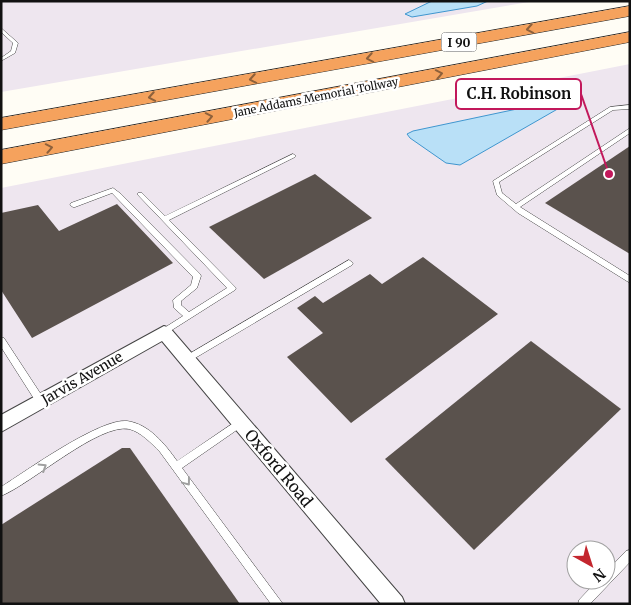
<svg xmlns="http://www.w3.org/2000/svg" width="631" height="605" viewBox="0 0 631 605" font-family="Merriweather,serif">
<style>
.industrial{fill:#eee6ef;fill-rule:evenodd}
.water{fill:#b9e0f7;stroke:#3f96cf}
.building{fill:#5a524d}
.lines{fill:none;stroke-linecap:round;stroke-linejoin:round}
.lane-casing{stroke:#444;stroke-width:1}
.street-casing{stroke:#444;stroke-width:2}
.highway-casing{stroke:#222;stroke-width:1}
.lane{fill:#fff;fill-rule:evenodd}
.street{fill:#fff;fill-rule:evenodd}
.highway{fill:#f5a25d;fill-rule:evenodd}
.oneway{stroke:#8e613b}
.oneway2{stroke:#a0a0a0}
.labels{text-anchor:middle;dominant-baseline:central;stroke-width:5;stroke-linejoin:round;paint-order:stroke}
.far-street-label{font-size:11px;fill:#111;stroke:#fff}
.shield{fill:#fff;stroke:#585858;stroke-width:1}
.shield-label{font-size:12px;font-weight:bold;fill:#111}
.street-label{font-size:14px;fill:#111;stroke:#fff}
.near-street-label{font-size:16px;fill:#111;stroke:#fff}
.leader{fill:none;stroke:#c2185b;stroke-width:2}
.callout-dot{fill:#c2185b;stroke:#fff;stroke-width:2}
.callout{fill:#fff;stroke:#c2185b;stroke-width:2}
.callout-label{font-size:15px;text-anchor:middle;font-weight:bold;fill:#111}
</style>
<rect width="100%" height="100%" fill="#fffdf5"/>
<g class="industrial">
<polygon points="1,1 535,1 1,92"/>
<path d="M630,64V604H1V188ZM576,550H606V580H576Z"/>
</g>
<g class="water">
<polygon points="432,1 488,1 477,6 412,17 405,14"/>
<polygon points="569,98 575,99 460,165 446,163 410,138 407,134 413,131"/>
</g>
<g class="building">
<polygon points="630,146 630,254 545,203"/>
<polygon points="315,174 372,218 264,279 209,227"/>
<polygon points="117,204 173,263 32,338 1,290 1,213 38,205 59,231"/>
<polygon points="423,257 498,314 351,423 287,357 323,333 297,308 315,296 323,303 370,274 382,284"/>
<polygon points="531,341 621,409 474,550 385,459"/>
<polygon points="122,448 130,448 240,604 1,604 1,525"/>
</g>
<g class="lines">
<g class="lane-casing">
<g id="lane">
<polygon points="1,28 18,43 15,53 1,61 1,58 11,51 13,43 1,32"/>
<polygon points="630,105 630,109 613,110 499,182 502,193 516,204 630,128 630,133 520,207 630,276 630,283 518,213 497,195 493,181 610,107"/>
<polygon points="293,154 296,156 295,157 169,220 236,288 235,290 164,335 161,334 160,332 161,330 183,316 174,308 173,300 191,285 193,277 112,193 75,207 73,207 70,205 71,203 113,188 121,194 200,274 201,276 197,288 181,301 181,305 189,312 227,288 138,195 138,193 142,193 165,216"/>
<polygon points="349,260 353,263 352,265 190,361 187,362 184,361 183,359 184,357"/>
<polygon points="1,337 4,338 44,399 45,402 44,405 41,406 38,405 1,347"/>
<path d="M241,418L244,419L245,422L244,425L182,468L283,604H271L160,452C151,443 141,432 129,429C99,423 31,484 1,496V487C26,471 100,418 127,421C149,424 165,444 177,461Z"/>
<polygon points="630,550 630,562 590,604 578,604 579,600 598,580 606,580 606,572 626,551"/>
</g>
</g>
<g class="street-casing">
<polygon id="street" points="164,326 170,328 402,597 405,604 381,604 162,341 1,432 1,415"/>
</g>
<g class="highway-casing">
<g id="highway">
<polygon points="630,6 630,16 1,130 1,118"/>
<polygon points="630,32 630,42 1,164 1,150"/>
</g>
</g>
<use href="#lane" class="lane"/>
<use href="#street" class="street"/>
<use href="#highway" class="highway"/>
</g>
<defs><path id="oneway-chevron" d="M-2-3.5L2.5 0L-2 3.5" fill="none" stroke-width="1.6" stroke-linecap="round" stroke-linejoin="round" transform="scale(1.25)"/></defs>
<g class="oneway">
<use href="#oneway-chevron" transform="translate(530 29) rotate(170)"/>
<use href="#oneway-chevron" transform="translate(370 58) rotate(170)"/>
<use href="#oneway-chevron" transform="translate(439 74) rotate(-11)"/>
<use href="#oneway-chevron" transform="translate(253 79) rotate(170)"/>
<use href="#oneway-chevron" transform="translate(152 97) rotate(170)"/>
<use href="#oneway-chevron" transform="translate(209 117) rotate(-11)"/>
<use href="#oneway-chevron" transform="translate(49 148) rotate(-11)"/>
</g>
<g class="oneway2">
<use href="#oneway-chevron" transform="translate(43 467) rotate(-32)"/>
<use href="#oneway-chevron" transform="translate(187 482) rotate(53)"/>
</g>
<g class="labels">
<g class="far-street-label">
<text transform="translate(316 97) rotate(-11)">Jane Addams Memorial Tollway</text>
</g>
<rect class="shield" x="441.5" y="32.5" width="35" height="19" rx="4"/>
<g class="shield-label">
<text x="459" y="42">I 90</text>
</g>
<g class="street-label">
<text transform="translate(82 378) rotate(-30)">Jarvis Avenue</text>
</g>
<g class="near-street-label">
<text transform="translate(279 468) rotate(50)">Oxford Road</text>
</g>
</g>
<path class="leader" d="M609 174L581 94"/>
<circle class="callout-dot" cx="609" cy="174" r="5"/>
<rect class="callout" x="456" y="79" width="125" height="30" rx="5"/>
<g class="callout-label">
<text x="519" y="99">C.H. Robinson</text>
</g>
<rect width="631" height="605" fill="none" stroke="#111111" stroke-width="5"/>
<g transform="translate(591 565) rotate(141)"><circle r="24" fill="#ffffff" stroke="#a0a0a0"/>
<path d="M0-4L9 19L0 12L-9 19Z" fill="#c4262e"/>
<text y="-8" font-size="14" font-weight="bold" text-anchor="middle" fill="#111111">N</text>
</g>
</svg>
